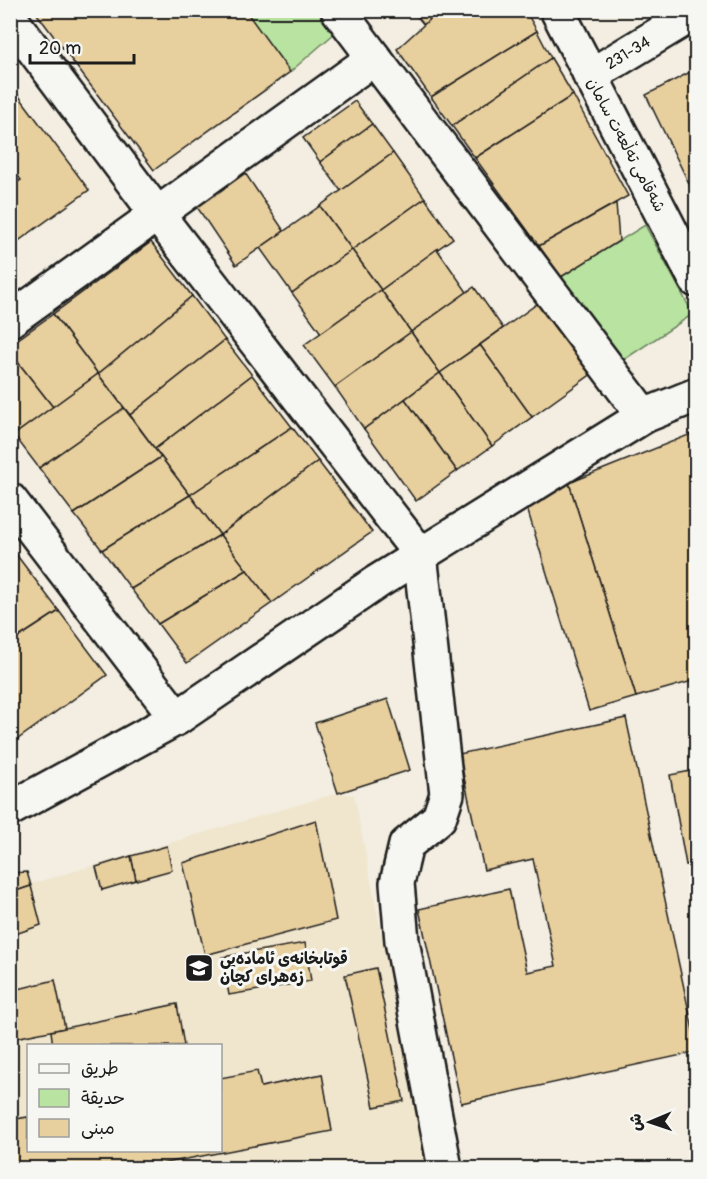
<svg xmlns="http://www.w3.org/2000/svg" width="707" height="1179" viewBox="0 0 707 1179" font-family="Pangolin,'Playpen Sans Arabic',sans-serif">
<style>
.built{fill:#f0e5cd;fill-rule:evenodd}
.green{fill:#b8e3a0;stroke:#6a805e;stroke-width:1.5}
.building{fill:#e8cf9e;stroke:#1c1c1c;stroke-width:1.5}
.lines{fill:none;stroke-linecap:round;stroke-linejoin:round}
.minor-casing{stroke:#1c1c1c;stroke-width:38}
.minor{stroke:#f6f6f2;stroke-width:33}
.labels{text-anchor:middle;dominant-baseline:central;stroke-width:6;stroke-linejoin:round;paint-order:stroke}
.street-label{font-size:16px;fill:#1c1c1c;stroke:#f6f6f2}
.poi-label{font-size:16px;font-weight:bold;fill:#1c1c1c;stroke:#f6f6f2;text-anchor:start}
</style>
<rect width="100%" height="100%" fill="#f3eee1"/>
<filter id="ink" filterUnits="userSpaceOnUse"><feTurbulence type="fractalNoise" baseFrequency=".0167" numOctaves="2"/><feDisplacementMap in="SourceGraphic" scale="12" xChannelSelector="R" yChannelSelector="G"/><feConvolveMatrix kernelMatrix="1 2 1 2 8 2 1 2 1" color-interpolation-filters="sRGB"/></filter>
<g filter="url(#ink)">
<path class="built" d="M338,793L354,795L427,1168H11V890ZM28,1046H220V1150H28Z"/>
<g class="green">
<polygon points="245,11 330,11 343,26 290,72"/>
<polygon points="645,225 693,314 622,361 561,277"/>
</g>
<g class="building">
<polygon points="34,10 245,10 290,72 154,170"/>
<polygon points="412,10 440,10 424,25"/>
<polygon points="440,10 525,10 537,31 431,97 397,49"/>
<polygon points="537,31 551,58 452,126 431,97"/>
<polygon points="551,58 573,95 475,158 452,126"/>
<polygon points="696,69 696,198 646,95"/>
<polygon points="10,84 89,190 10,247 10,187 21,180 10,165"/>
<polygon points="573,95 628,196 539,246 475,158"/>
<polygon points="355,101 372,124 320,162 303,138"/>
<polygon points="372,124 393,153 341,191 320,162"/>
<polygon points="393,153 425,198 352,250 320,206"/>
<polygon points="243,170 284,231 236,265 195,204"/>
<polygon points="425,198 453,238 381,290 352,250"/>
<polygon points="616,203 619,241 561,277 539,246"/>
<polygon points="320,206 352,250 292,293 260,248"/>
<polygon points="151,242 192,296 98,374 53,314"/>
<polygon points="437,249 467,292 411,332 381,290"/>
<polygon points="352,250 381,290 321,333 292,293"/>
<polygon points="474,287 503,328 440,373 411,332"/>
<polygon points="381,290 411,332 335,387 304,345"/>
<polygon points="192,296 225,340 130,415 98,374"/>
<polygon points="541,301 593,373 532,417 480,345"/>
<polygon points="53,314 98,374 53,407 10,352 10,345"/>
<polygon points="411,332 440,373 364,429 335,387"/>
<polygon points="225,340 252,375 155,449 130,415"/>
<polygon points="480,345 532,417 492,446 440,373"/>
<polygon points="10,352 53,407 10,438"/>
<polygon points="440,373 492,446 457,471 405,399"/>
<polygon points="98,374 124,408 39,468 14,435"/>
<polygon points="252,375 292,427 190,495 155,449"/>
<polygon points="405,399 457,471 416,501 364,429"/>
<polygon points="124,408 161,457 74,514 39,468"/>
<polygon points="292,427 318,461 220,535 190,495"/>
<polygon points="696,432 696,680 636,697 569,483"/>
<polygon points="161,457 190,495 102,550 74,514"/>
<polygon points="318,461 372,532 272,603 220,535"/>
<polygon points="569,483 636,697 589,711 526,505"/>
<polygon points="190,495 220,535 131,589 102,550"/>
<polygon points="220,535 247,570 158,624 131,589"/>
<polygon points="15,553 59,611 10,643 10,556"/>
<polygon points="247,570 272,603 187,663 158,624"/>
<polygon points="59,611 107,675 18,739 10,729 10,643"/>
<polygon points="388,699 410,770 338,793 315,723"/>
<polygon points="626,718 696,1044 696,1052 461,1103 419,909 509,889 527,972 556,966 533,859 484,870 459,754"/>
<polygon points="10,729 18,739 10,744"/>
<polygon points="696,770 696,863 686,865 670,775"/>
<polygon points="316,820 336,920 205,955 183,863"/>
<polygon points="167,846 172,870 136,880 131,856"/>
<polygon points="131,856 136,880 102,890 96,867"/>
<polygon points="27,872 31,886 10,893 10,873"/>
<polygon points="31,886 41,925 10,936 10,893"/>
<polygon points="305,943 311,981 229,995 222,957"/>
<polygon points="376,968 404,1101 374,1107 345,975"/>
<polygon points="55,980 65,1028 10,1039 10,991"/>
<polygon points="177,1004 184,1046 53,1046 51,1031"/>
<polygon points="257,1071 261,1087 322,1074 332,1131 140,1168 10,1168 10,1120 28,1117 28,1150 220,1150 220,1078"/>
</g>
<g class="lines">
<g class="minor-casing">
<g id="minor">
<polyline points="338,10 644,416"/>
<polyline points="557,10 696,280"/>
<polyline points="10,18 157,214 420,554 447,794 439,818 406,845 397,883 402,941 445,1168"/>
<polyline points="590,76 696,12"/>
<polyline points="10,320 374,58"/>
<polyline points="10,500 177,718"/>
<polyline points="10,809 177,718 377,582 644,416 696,395"/>
</g>
</g>
<use href="#minor" class="minor"/>
</g>
</g>
<defs>
<g id="school-square" transform="scale(1.5)"><rect x="-9" y="-9" width="18" height="18" rx="4" fill="#1c1c1c" stroke="#f6f6f2"/><path d="M0-5L7-2L0 1L-7-2ZM-4 1L0 2.5L4 1V4Q0 6-4 4Z" fill="#fff"/></g>
</defs>
<g fill-rule="evenodd">
<use href="#school-square" x="199" y="968"/>
</g>
<g class="labels">
<g class="street-label">
<text transform="translate(628 53) rotate(-31)">231-34</text>
<text transform="translate(626 145) rotate(62)">شەقامی تەڵعەت سامان</text>
</g>
<g class="poi-label">
<text x="220" y="959">قوتابخانەی ئامادەیی<tspan x="220" dy="18">زەهرای کچان</tspan></text>
</g>
</g>
<rect width="707" height="1179" fill="none" stroke="#f6f6f2" stroke-width="36"/>
<rect x="18" y="18" width="671" height="1143" fill="none" stroke="#1c1c1c" stroke-width="2" filter="url(#ink)"/>
<rect x="27" y="1044" width="195" height="108" fill="#f6f6f2" stroke="#9f9f9c" stroke-width="1.5"/>
<rect x="39" y="1064" width="30" height="9" fill="#f6f6f2" stroke="#9f9f9c" stroke-width="1.5"/>
<text x="81" y="1074" font-size="18" fill="#1c1c1c">طريق</text>
<rect x="39" y="1089" width="30" height="18" fill="#b8e3a0" stroke="#9f9f9c" stroke-width="1.5"/>
<text x="81" y="1104" font-size="18" fill="#1c1c1c">حديقة</text>
<rect x="39" y="1119" width="30" height="18" fill="#e8cf9e" stroke="#9f9f9c" stroke-width="1.5"/>
<text x="81" y="1134" font-size="18" fill="#1c1c1c">مبنى</text>
<g transform="translate(650 1122) rotate(268)" stroke="#f6f6f2" stroke-width="4.5" paint-order="stroke">
<path d="M0-4.5L10 22L0 15L-10 22Z" fill="#1c1c1c"/>
<text y="-9" font-size="16" font-weight="bold" text-anchor="middle" fill="#1c1c1c">ش</text>
</g>
<path d="M30 54v9h104v-9" fill="none" stroke="#1c1c1c" stroke-width="3"/>
<text x="39" y="54" font-size="18" fill="#1c1c1c" stroke="#f6f6f2" stroke-width="4.5" paint-order="stroke">20 m</text>
</svg>
